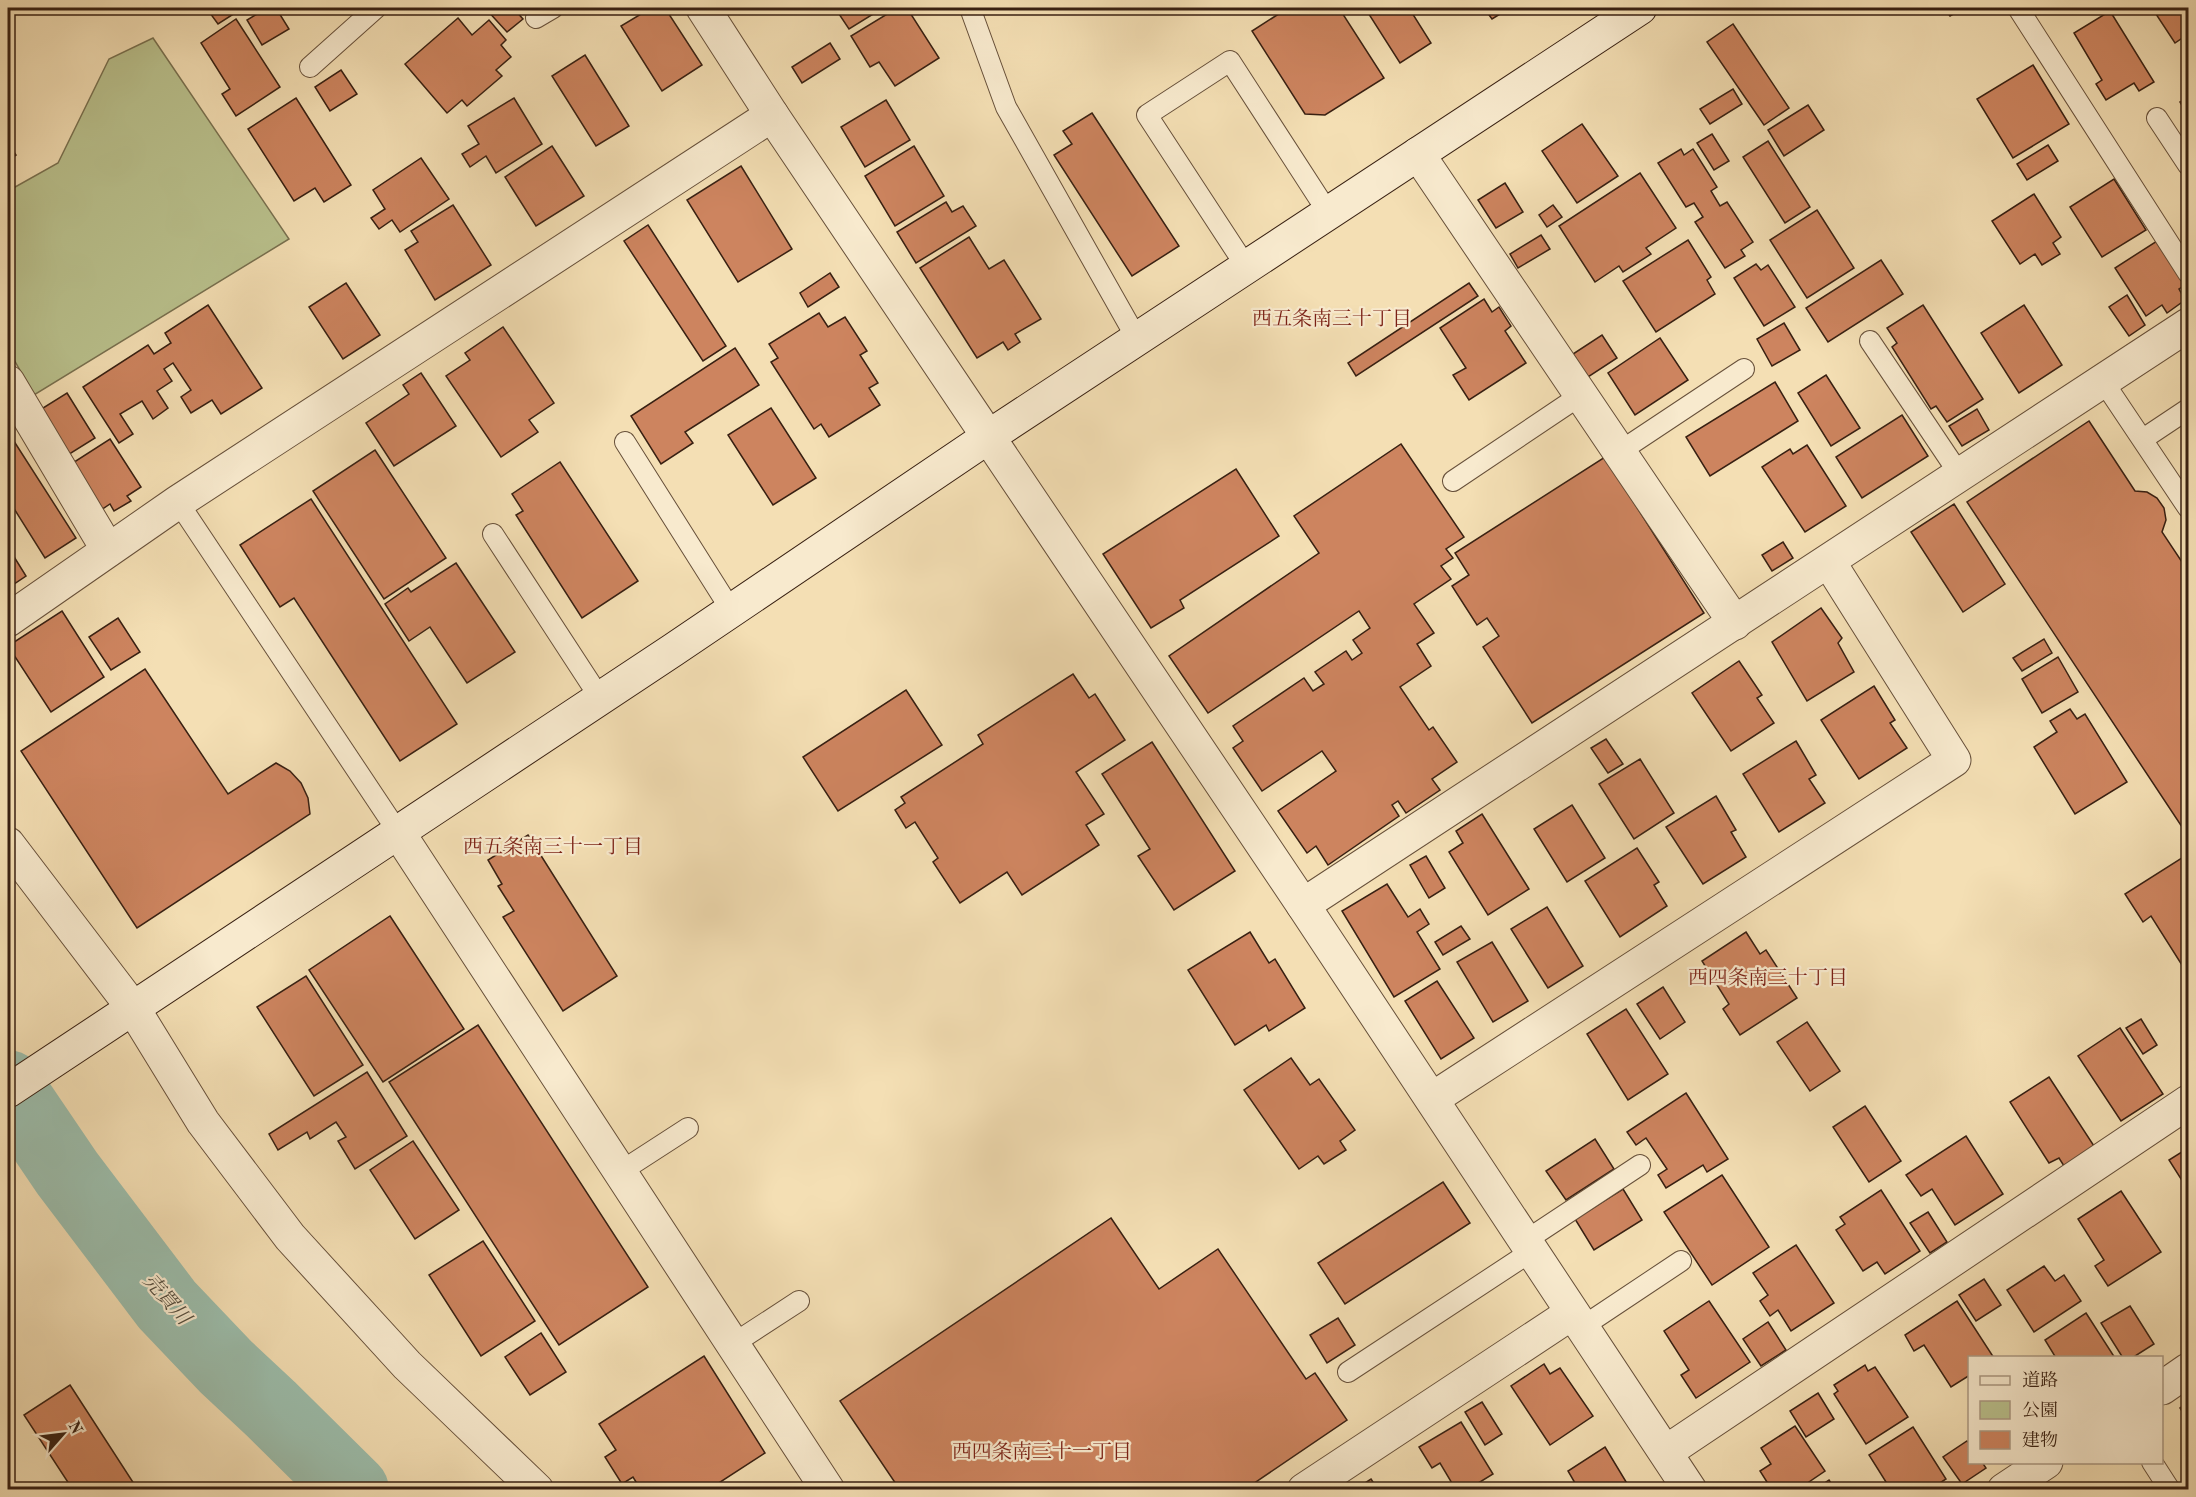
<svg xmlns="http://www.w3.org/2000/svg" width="2196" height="1497" viewBox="0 0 2196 1497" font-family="'Old Standard TT','Noto Serif JP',serif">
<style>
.green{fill:#bac28e;stroke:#797150;stroke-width:1.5}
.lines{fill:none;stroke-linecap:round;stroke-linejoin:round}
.river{stroke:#9cbdab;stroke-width:72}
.building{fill:#cd845f;stroke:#382012;stroke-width:1.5}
.lane-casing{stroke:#67503a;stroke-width:22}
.street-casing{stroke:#67503a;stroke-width:35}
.secondary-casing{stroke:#382012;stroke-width:35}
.lane{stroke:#f8eace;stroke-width:20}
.street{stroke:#f8eace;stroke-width:33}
.secondary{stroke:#f8eace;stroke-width:33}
.labels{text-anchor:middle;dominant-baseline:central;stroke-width:4.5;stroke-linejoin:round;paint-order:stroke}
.neighbourhood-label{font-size:20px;fill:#7a1f14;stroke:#f8eace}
.water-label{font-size:20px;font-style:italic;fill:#564f40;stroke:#f8eace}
</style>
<rect width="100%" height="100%" fill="#f4dfb4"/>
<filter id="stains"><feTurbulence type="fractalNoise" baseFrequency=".00333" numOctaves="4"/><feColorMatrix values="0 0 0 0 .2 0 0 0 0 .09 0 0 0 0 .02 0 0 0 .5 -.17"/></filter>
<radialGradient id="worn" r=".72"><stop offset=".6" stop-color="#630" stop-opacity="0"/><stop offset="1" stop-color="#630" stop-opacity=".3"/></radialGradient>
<polygon class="green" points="153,38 289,239 34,395 8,349 8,191 58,163 109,59"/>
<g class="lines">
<polyline class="river" points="8,1086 67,1173 167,1305 226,1367 271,1409 353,1490"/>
</g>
<g class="building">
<polygon points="210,8 243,8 218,24 207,9"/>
<polygon points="267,8 276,8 289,29 262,45 247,20"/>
<polygon points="485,8 513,8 523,19 507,32"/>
<polygon points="651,8 665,8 702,65 662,91 621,26"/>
<polygon points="835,8 883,8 849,29"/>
<polygon points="897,8 907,8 939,58 895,86 879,62 870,67 851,36"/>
<polygon points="1288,8 1339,8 1384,78 1325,115 1305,114 1252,31"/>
<polygon points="1365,8 1409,8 1431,43 1400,63"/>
<polygon points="1484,8 1510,8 1492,19"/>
<polygon points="1944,8 1964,8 1950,16"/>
<polygon points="2152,8 2188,8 2188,34 2175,43"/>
<polygon points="2110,11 2154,82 2139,91 2134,83 2106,100 2096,84 2102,80 2074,33"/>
<polygon points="458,18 472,35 489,20 506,40 501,45 511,57 496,70 502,76 467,106 462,100 447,113 405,64"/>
<polygon points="236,19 280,87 236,116 222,94 230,89 201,43"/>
<polygon points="1733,24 1789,108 1764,125 1707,42"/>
<polygon points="830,43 840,59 802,83 792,67"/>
<polygon points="585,55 629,126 596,146 552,76"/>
<polygon points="2033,65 2069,124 2013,158 1977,99"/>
<polygon points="341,70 357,94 330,111 315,87"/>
<polygon points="1733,89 1742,104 1710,124 1700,109"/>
<polygon points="2188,97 2188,116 2180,102"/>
<polygon points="296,98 351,185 324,202 315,188 294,201 248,129"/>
<polygon points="514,98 542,144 496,173 486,156 470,167 462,154 479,144 468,126"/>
<polygon points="886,100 910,140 865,167 841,127"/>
<polygon points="1808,105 1824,130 1784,156 1768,130"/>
<polygon points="1092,113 1179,246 1132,276 1054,155 1072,144 1063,131"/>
<polygon points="1582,124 1618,176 1577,203 1542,151"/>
<polygon points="1712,134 1729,161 1714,170 1697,143"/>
<polygon points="1768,141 1810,207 1785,223 1743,157"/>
<polygon points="8,143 16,155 8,161"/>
<polygon points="2048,145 2058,161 2027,180 2017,164"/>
<polygon points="552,146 584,196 536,226 505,177"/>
<polygon points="914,146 944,196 895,226 865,176"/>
<polygon points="1681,149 1684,155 1693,149 1717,187 1711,191 1720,206 1727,202 1753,242 1741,250 1745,256 1725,268 1695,222 1703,217 1694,203 1686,207 1658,163"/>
<polygon points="421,158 449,199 400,232 392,220 379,229 371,218 385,209 373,190"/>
<polygon points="741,166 792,249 738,282 687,200"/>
<polygon points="1640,173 1676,228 1646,248 1651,254 1623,272 1619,266 1595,282 1559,226"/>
<polygon points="2114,179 2146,230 2102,257 2070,207"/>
<polygon points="1505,183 1523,212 1496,228 1478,200"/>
<polygon points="2034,194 2061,237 2053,243 2060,254 2042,265 2035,254 2020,264 1992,221"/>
<polygon points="946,202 952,212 963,206 976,226 916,263 897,232"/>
<polygon points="453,205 491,265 435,300 405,250 418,242 411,231"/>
<polygon points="1553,205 1562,217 1547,227 1539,215"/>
<polygon points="1817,210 1854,268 1807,298 1770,240"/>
<polygon points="648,225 726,346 703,361 624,241"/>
<polygon points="1541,235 1550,249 1518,268 1510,254"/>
<polygon points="969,237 989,269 1004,260 1041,319 1015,334 1020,342 1008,350 1003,342 977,358 920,268"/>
<polygon points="1688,240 1711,277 1707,280 1715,294 1656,332 1623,281"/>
<polygon points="2157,241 2185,285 2179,289 2185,300 2167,313 2162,305 2146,316 2115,268"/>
<polygon points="1881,260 1903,294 1828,342 1806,308"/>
<polygon points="1756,264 1761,270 1768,265 1795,307 1764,326 1734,278"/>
<polygon points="830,273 839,287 808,307 800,293"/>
<polygon points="346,283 380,335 343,359 309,307"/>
<polygon points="1469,283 1478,296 1356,376 1348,363"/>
<polygon points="2127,295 2145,325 2129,336 2109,307"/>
<polygon points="1484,299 1492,312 1499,307 1511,326 1505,331 1526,363 1469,400 1453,375 1466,368 1440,328"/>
<polygon points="208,305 262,388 221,414 212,400 191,413 181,397 191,390 173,363 164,369 172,381 157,391 168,408 153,419 142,401 120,414 133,434 119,443 83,387 148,345 154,354 171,343 165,333"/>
<polygon points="1923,305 1983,399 1947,422 1936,406 1931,409 1892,347 1897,343 1887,328"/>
<polygon points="2024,305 2062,365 2019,393 1981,333"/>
<polygon points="819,313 828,327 845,317 867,351 860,355 878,383 869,388 880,405 829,437 821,424 814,429 771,362 778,358 769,344"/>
<polygon points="1784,323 1800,350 1772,366 1757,339"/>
<polygon points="503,327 554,403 529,420 538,432 501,457 446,376 470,360 465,353"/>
<polygon points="1602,335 1617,358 1588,377 1573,354"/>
<polygon points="1660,338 1688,380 1635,415 1608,373"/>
<polygon points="735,348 759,385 685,432 693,443 661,464 631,416"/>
<polygon points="421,373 456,426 394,466 366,423 409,394 403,385"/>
<polygon points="1826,375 1860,428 1831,446 1798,393"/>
<polygon points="1775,382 1798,421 1710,476 1686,437"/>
<polygon points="67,393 95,438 63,458 35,413"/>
<polygon points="771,408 816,478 773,505 728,435"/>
<polygon points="1977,409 1989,430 1962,446 1949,426"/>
<polygon points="1902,415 1928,456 1862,498 1836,457"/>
<polygon points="2089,421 2135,491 2147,492 2157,498 2164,508 2166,520 2162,532 2188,571 2188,836 1967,502"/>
<polygon points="10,435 76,538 45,558 8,499 8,436"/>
<polygon points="110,439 141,487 127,496 131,501 114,511 110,504 98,512 68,466"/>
<polygon points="1401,444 1464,537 1446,549 1453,558 1441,566 1451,579 1414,604 1434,633 1417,644 1431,666 1400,687 1429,730 1433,727 1457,762 1432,779 1440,790 1406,813 1398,801 1392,805 1399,816 1328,865 1316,846 1307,853 1278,811 1336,771 1322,751 1262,791 1233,748 1243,741 1233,726 1304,678 1313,691 1324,684 1315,672 1346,651 1352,660 1362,653 1353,640 1370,628 1359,611 1208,713 1169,656 1319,553 1294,516"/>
<polygon points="1807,445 1846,506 1805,532 1762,467 1790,449 1793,454"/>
<polygon points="375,450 446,558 384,599 313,491"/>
<polygon points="1605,457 1704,613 1532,723 1483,647 1499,636 1487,618 1477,625 1452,586 1469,575 1455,553"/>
<polygon points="560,462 638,581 582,618 516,515 523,511 512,494"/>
<polygon points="1236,469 1279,536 1180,600 1184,608 1151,628 1103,554"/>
<polygon points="311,499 457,724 400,761 294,598 280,607 240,545"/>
<polygon points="1954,504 2005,584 1963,612 1911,532"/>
<polygon points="1783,542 1793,558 1772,571 1762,555"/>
<polygon points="8,547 26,576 8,588"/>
<polygon points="456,563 515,652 467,683 430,627 409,641 385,604 408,588 411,592"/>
<polygon points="1821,608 1842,638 1838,643 1854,672 1807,701 1772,642"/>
<polygon points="62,611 104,677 51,712 8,646"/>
<polygon points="118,618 140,652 111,670 89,637"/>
<polygon points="2044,639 2052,653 2022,671 2013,658"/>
<polygon points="2058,657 2078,692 2042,713 2022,679"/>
<polygon points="1739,661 1762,695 1757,698 1774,723 1731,751 1692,693"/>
<polygon points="145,669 228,794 276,763 290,771 301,783 308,798 310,814 137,928 21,751"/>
<polygon points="1073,674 1089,698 1095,694 1125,740 1076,772 1104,814 1086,825 1099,845 1022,895 1007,872 960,903 933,862 938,858 915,822 906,828 895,810 905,803 901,797 983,744 978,735"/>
<polygon points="1874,686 1895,720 1890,723 1907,748 1859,779 1821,720"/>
<polygon points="906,690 942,745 838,811 803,757"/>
<polygon points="2070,709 2077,719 2085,714 2127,782 2075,814 2034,747 2057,732 2050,721"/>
<polygon points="1606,739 1623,764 1608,773 1591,748"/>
<polygon points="1796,741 1816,775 1809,779 1825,803 1779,832 1743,774"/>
<polygon points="1152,742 1235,871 1174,910 1138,856 1150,849 1102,774"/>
<polygon points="1640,759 1674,813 1634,839 1599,784"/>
<polygon points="1716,796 1736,830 1731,832 1746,857 1703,884 1666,827"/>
<polygon points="1572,805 1605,858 1567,882 1534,829"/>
<polygon points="1482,814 1529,889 1488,915 1449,852 1463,843 1456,831"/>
<polygon points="528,835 617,976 563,1011 503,917 514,911 498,886 502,884 488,860"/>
<polygon points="1637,848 1659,882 1654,885 1667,906 1620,937 1585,881"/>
<polygon points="2188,854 2188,972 2187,973 2151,916 2143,922 2125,894"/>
<polygon points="1426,856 1445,888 1429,898 1410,865"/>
<polygon points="1387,884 1408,917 1420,909 1429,924 1417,932 1440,969 1394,997 1342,911"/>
<polygon points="1547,907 1583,966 1548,988 1511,929"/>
<polygon points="390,916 464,1029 383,1082 309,970"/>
<polygon points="1461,926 1470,939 1443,955 1435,942"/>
<polygon points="1250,932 1269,963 1275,959 1305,1008 1269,1031 1266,1025 1235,1045 1188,970"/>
<polygon points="1746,932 1760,954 1766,950 1797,998 1740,1035 1723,1009 1729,1004 1702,961"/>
<polygon points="1492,942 1528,1001 1493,1022 1457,962"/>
<polygon points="306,976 363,1065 314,1096 257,1007"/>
<polygon points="1437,981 1474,1038 1441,1059 1405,1001"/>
<polygon points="1663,987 1685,1022 1660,1039 1637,1004"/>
<polygon points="1626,1009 1668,1074 1628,1100 1587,1034"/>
<polygon points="2141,1019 2157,1045 2143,1054 2126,1028"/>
<polygon points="1807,1022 1840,1071 1810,1091 1777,1042"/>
<polygon points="478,1025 648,1287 559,1345 389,1082"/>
<polygon points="2120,1028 2163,1094 2121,1121 2078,1056"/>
<polygon points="1291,1058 1310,1085 1319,1079 1355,1130 1340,1141 1346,1150 1324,1164 1318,1156 1299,1169 1244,1090"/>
<polygon points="367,1072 407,1136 355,1169 338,1141 346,1137 336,1122 310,1139 307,1132 278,1150 269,1134"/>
<polygon points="2049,1077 2094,1146 2064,1166 2059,1158 2049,1163 2010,1102"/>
<polygon points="1686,1093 1728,1159 1707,1172 1703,1165 1666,1188 1658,1175 1667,1169 1646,1138 1636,1145 1627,1132"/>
<polygon points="1865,1106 1901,1161 1869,1182 1833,1127"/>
<polygon points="1966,1136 2003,1194 1955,1225 1932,1189 1921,1196 1906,1175"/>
<polygon points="1595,1139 1614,1169 1566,1200 1546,1171"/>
<polygon points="413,1141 459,1210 415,1239 370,1170"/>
<polygon points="2188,1148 2188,1190 2169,1160"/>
<polygon points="1722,1175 1769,1247 1712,1285 1664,1212"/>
<polygon points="1443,1182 1470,1223 1345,1304 1318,1263"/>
<polygon points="1623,1189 1642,1220 1594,1250 1575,1219"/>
<polygon points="1881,1190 1920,1251 1885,1274 1877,1262 1863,1271 1836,1230 1845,1224 1840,1217"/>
<polygon points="2121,1191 2161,1252 2108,1286 2095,1266 2104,1260 2078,1219"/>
<polygon points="1928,1212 1947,1242 1930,1253 1910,1223"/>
<polygon points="1111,1218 1159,1289 1218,1249 1306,1379 1315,1373 1347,1420 1244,1490 900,1490 840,1401"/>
<polygon points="483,1241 535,1321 481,1356 429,1275"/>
<polygon points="1796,1245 1834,1303 1791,1331 1778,1310 1770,1316 1760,1301 1768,1295 1753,1273"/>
<polygon points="2044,1266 2055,1281 2064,1275 2081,1301 2034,1332 2007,1290"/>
<polygon points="1984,1279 2001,1305 1976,1321 1959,1295"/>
<polygon points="1709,1301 1750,1362 1696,1398 1681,1375 1689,1370 1664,1331"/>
<polygon points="1957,1301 1994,1358 1970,1358 1970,1375 1951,1387 1924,1345 1914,1351 1905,1335"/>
<polygon points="2130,1306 2154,1344 2132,1358 2123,1358 2101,1323"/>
<polygon points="2086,1313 2115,1358 2056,1358 2045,1340"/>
<polygon points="1338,1318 1355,1345 1327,1363 1310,1335"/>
<polygon points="1768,1322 1786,1350 1761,1366 1743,1339"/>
<polygon points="541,1333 566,1372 530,1395 505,1357"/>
<polygon points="704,1356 765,1453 708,1490 641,1490 633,1477 622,1484 605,1457 616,1450 599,1424"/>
<polygon points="1544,1364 1550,1374 1560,1368 1593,1416 1550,1445 1511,1386"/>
<polygon points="1865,1365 1868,1371 1875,1367 1908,1417 1866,1444 1834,1394 1838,1391 1834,1385"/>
<polygon points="70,1385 138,1490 73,1490 24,1415"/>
<polygon points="1818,1393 1834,1419 1806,1437 1790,1411"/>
<polygon points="1482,1402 1502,1434 1485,1445 1465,1412"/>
<polygon points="2188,1402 2188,1421 2180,1408"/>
<polygon points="1461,1422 1493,1474 1467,1490 1456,1490 1440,1463 1432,1468 1419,1447"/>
<polygon points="1795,1426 1825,1471 1797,1490 1772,1490 1760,1471 1771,1464 1761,1448"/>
<polygon points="1913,1427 1946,1479 1929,1490 1891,1490 1869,1455"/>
<polygon points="1967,1441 1970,1444 1970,1462 1982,1462 1986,1468 1962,1484 1943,1457"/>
<polygon points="1605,1447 1631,1490 1579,1490 1568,1471"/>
<polygon points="1371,1479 1378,1490 1354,1490"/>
<polygon points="1829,1480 1835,1490 1814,1490"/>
</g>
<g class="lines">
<g class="lane-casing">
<g id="lane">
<polyline points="970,8 1006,107 1137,339"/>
<polyline points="2018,8 2188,273"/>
<polyline points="536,18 553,8"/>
<polyline points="310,67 376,8"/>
<polyline points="2157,118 2188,165"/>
<polyline points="1247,268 1147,115 1230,61 1329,214"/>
<polyline points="1870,341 1960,475"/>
<polyline points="2103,381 2188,508"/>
<polyline points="2143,439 2188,409"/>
<polyline points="625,442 731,610"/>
<polyline points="1619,452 1744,369"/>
<polyline points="1453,481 1581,395"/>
<polyline points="178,502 398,832"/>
<polyline points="493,534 600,698"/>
<polyline points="620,1172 688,1128"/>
<polyline points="1525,1241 1640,1165"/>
<polyline points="1582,1327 1681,1261"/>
<polyline points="733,1344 799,1301"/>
<polyline points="1348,1372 1532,1251"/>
<polyline points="2152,1462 2170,1490"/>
</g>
</g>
<g class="street-casing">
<g id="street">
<polyline points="703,8 772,115 1303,905 1690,1490"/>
<polyline points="1418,154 1735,623"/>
<polyline points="8,382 108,550"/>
<polyline points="8,620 178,502 772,115"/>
<polyline points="398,832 828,1490"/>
<polyline points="8,844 133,1008 203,1122 290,1237 407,1365 537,1490"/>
<polyline points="1303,905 2188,325"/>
<polyline points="1432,1099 1954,760 1829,562"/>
<polyline points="2162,1388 2188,1370"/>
<polyline points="1666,1452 2188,1102"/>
<polyline points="1304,1490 1572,1313"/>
<polyline points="2004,1490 2046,1462"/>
</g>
</g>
<g class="secondary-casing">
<polyline id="secondary" points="8,1091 673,650 988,437 1640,8"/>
</g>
<use href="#lane" class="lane"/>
<use href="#street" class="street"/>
<use href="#secondary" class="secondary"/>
</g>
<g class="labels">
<g class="neighbourhood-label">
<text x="1332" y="320">西五条南三十丁目</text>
<text x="553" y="848">西五条南三十一丁目</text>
<text x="1768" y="979">西四条南三十丁目</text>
<text x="1042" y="1453">西四条南三十一丁目</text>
</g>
<g class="water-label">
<text transform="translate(166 1300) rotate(49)">売買川</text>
</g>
</g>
<rect width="2196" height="1497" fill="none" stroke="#f4dfb4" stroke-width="30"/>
<rect x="9" y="9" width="2178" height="1479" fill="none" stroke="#382012" stroke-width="3"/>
<rect x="15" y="15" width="2166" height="1467" fill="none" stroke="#382012" stroke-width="1.5"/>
<rect x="1968" y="1356" width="195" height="108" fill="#f8eace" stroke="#ab9983" stroke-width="1.5"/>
<rect x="1980" y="1376" width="30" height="9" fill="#f8eace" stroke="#ab9983" stroke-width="1.5"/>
<text x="2022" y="1386" font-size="18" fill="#382012">道路</text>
<rect x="1980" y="1401" width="30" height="18" fill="#bac28e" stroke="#ab9983" stroke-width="1.5"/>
<text x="2022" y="1416" font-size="18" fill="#382012">公園</text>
<rect x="1980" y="1431" width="30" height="18" fill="#cd845f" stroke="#ab9983" stroke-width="1.5"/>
<text x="2022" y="1446" font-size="18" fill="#382012">建物</text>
<g transform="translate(63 1434) rotate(62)" stroke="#f8eace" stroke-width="4.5" paint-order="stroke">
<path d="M0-4.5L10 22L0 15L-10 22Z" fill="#382012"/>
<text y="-9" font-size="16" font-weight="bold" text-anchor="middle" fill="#382012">N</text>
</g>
<rect width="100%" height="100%" filter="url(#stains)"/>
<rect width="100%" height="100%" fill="url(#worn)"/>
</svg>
